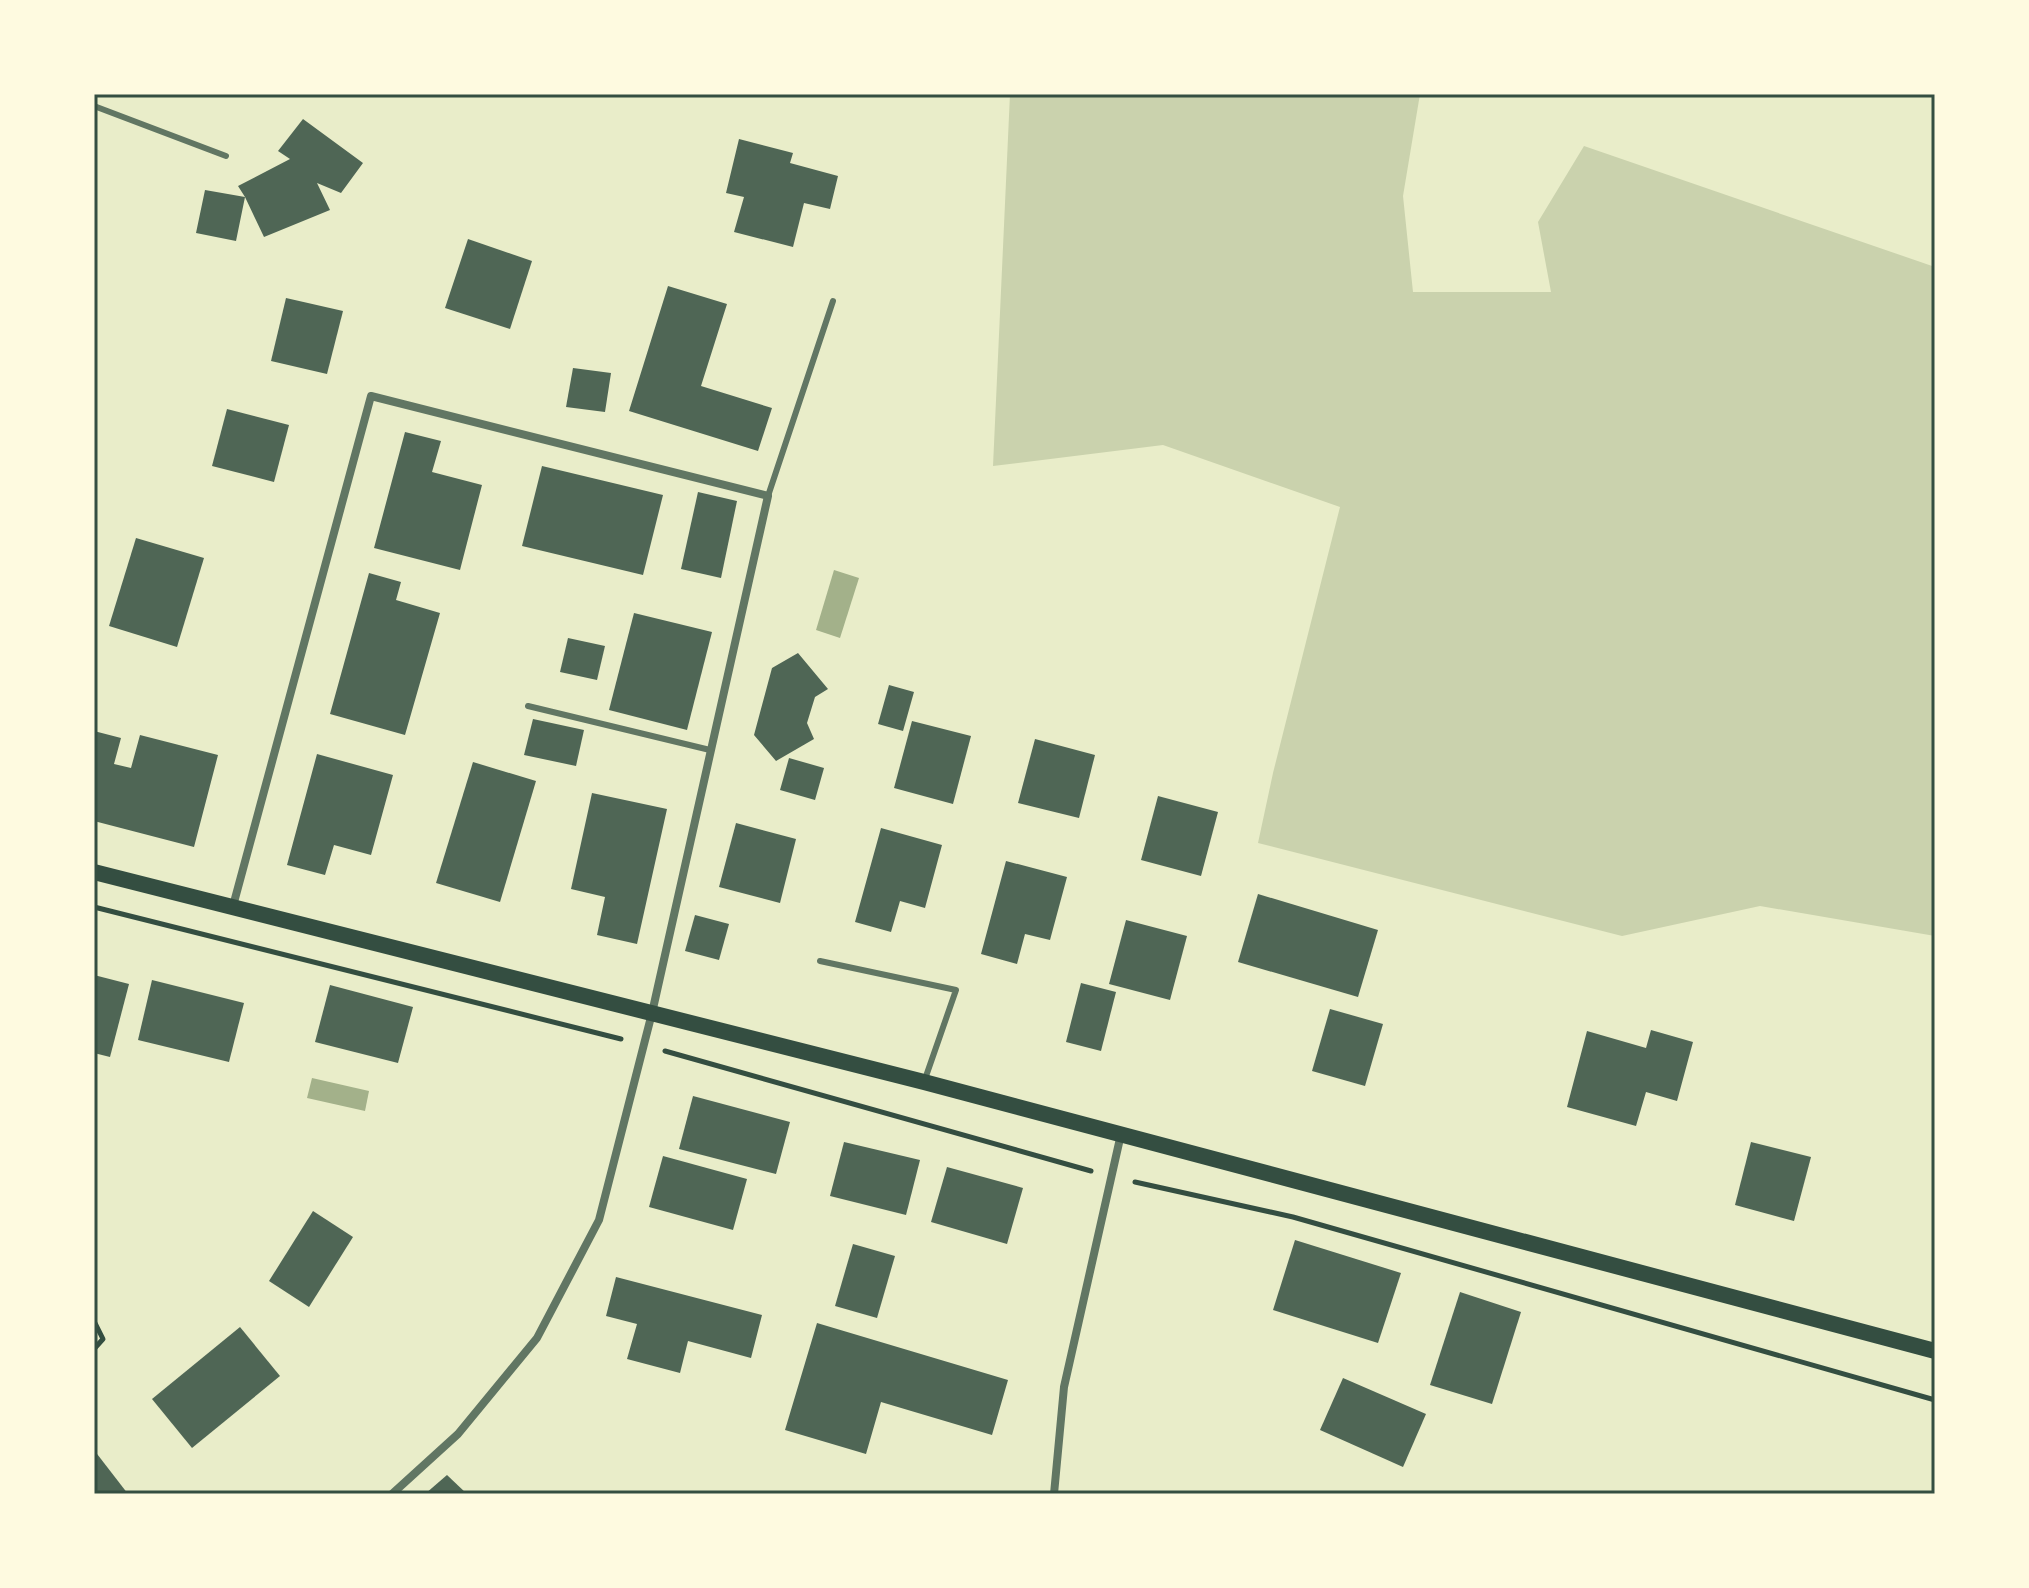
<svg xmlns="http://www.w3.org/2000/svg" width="2029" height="1588" viewBox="0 0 2029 1588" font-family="'Sofia Sans Condensed',sans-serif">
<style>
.green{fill:#cad2ad}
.water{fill:#a3b18a}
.building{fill:#4f6655}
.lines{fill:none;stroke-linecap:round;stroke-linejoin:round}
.path{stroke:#344e41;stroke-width:5}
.service{stroke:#617663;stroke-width:6}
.minor{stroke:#617663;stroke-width:8}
.secondary{stroke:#344e41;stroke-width:16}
.neatline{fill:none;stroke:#344e41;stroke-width:3}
</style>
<rect width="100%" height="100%" fill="#e9edc9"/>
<polygon class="green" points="1010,94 1420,94 1403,196 1413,292 1551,292 1538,222 1584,146 1935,267 1935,936 1760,906 1622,936 1258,843 1273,773 1340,507 1163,445 993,466"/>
<g class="water">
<polygon points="834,570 859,578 840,638 816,630"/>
<polygon points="312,1078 369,1091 365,1111 307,1098"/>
</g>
<g class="building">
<polygon points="303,119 363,163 341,193 317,183 330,210 264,237 245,197 236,241 196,233 205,190 245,197 238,186 290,159 278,151"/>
<polygon points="739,139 793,153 790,163 838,176 830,209 804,203 793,247 734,232 744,197 726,193"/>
<polygon points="468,239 532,261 510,329 445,308"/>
<polygon points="668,286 727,304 701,386 772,408 758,451 629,411"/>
<polygon points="286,298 343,311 327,374 271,361"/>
<polygon points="573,368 611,373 605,412 566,407"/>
<polygon points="227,409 289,425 274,482 212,466"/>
<polygon points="405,432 441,441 432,472 482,485 460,570 374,548"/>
<polygon points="542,466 663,495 643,575 522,546"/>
<polygon points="698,492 737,501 721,578 681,569"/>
<polygon points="136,538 204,558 177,647 109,626"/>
<polygon points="369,573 401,582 396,600 440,613 405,735 330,714"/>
<polygon points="634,613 712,632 687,730 609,710"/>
<polygon points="568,638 605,646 597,680 560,672"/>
<polygon points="798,653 828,689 815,697 807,723 814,739 776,761 754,735 772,668"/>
<polygon points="889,685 914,692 903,731 878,724"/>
<polygon points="533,719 584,730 576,766 524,755"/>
<polygon points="912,721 971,736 953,804 894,788"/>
<polygon points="94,731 121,738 114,764 131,768 140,735 218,755 194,847 94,821"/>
<polygon points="1035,739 1095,755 1079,818 1018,803"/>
<polygon points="317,754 393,775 371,855 334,845 325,875 287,865"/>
<polygon points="789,758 824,768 815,800 780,790"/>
<polygon points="473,762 536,781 500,902 436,883"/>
<polygon points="592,793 667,809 637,944 597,935 605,897 571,889"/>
<polygon points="1158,796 1218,812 1201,876 1141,860"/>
<polygon points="736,823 796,839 780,903 719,887"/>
<polygon points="881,828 942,845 925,908 900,901 891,932 855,922"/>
<polygon points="1006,861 1067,877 1050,940 1025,934 1017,964 981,954"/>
<polygon points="1258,894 1378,930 1358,997 1238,962"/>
<polygon points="695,915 729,924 719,960 685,951"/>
<polygon points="1126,920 1187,936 1170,1000 1109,984"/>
<polygon points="94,975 129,984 110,1057 94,1053"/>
<polygon points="152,980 244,1003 229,1062 138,1040"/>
<polygon points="1081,983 1116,992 1101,1051 1066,1042"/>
<polygon points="330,985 413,1007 398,1063 315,1042"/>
<polygon points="1330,1009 1383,1024 1365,1086 1312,1071"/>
<polygon points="1651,1030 1693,1042 1677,1101 1646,1092 1636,1126 1567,1107 1587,1031 1646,1048"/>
<polygon points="693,1096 790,1122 776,1174 679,1149"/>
<polygon points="844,1142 920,1160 906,1215 830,1196"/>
<polygon points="1751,1142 1811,1157 1794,1221 1735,1205"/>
<polygon points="663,1156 747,1179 733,1230 649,1207"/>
<polygon points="947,1167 1023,1188 1007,1244 931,1222"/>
<polygon points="313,1211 353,1237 309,1307 269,1281"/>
<polygon points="1295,1240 1401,1273 1378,1343 1273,1310"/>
<polygon points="853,1244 895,1256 877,1318 835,1306"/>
<polygon points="616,1277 762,1315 751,1358 688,1341 680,1373 627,1359 637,1324 606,1316"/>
<polygon points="1460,1292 1521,1312 1492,1404 1430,1385"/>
<polygon points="817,1323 1008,1380 992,1435 881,1402 866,1454 785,1430"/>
<polygon points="240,1327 280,1376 192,1448 152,1399"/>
<polygon points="1343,1378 1426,1414 1403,1467 1320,1430"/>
<polygon points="94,1450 128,1494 94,1494"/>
<polygon points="447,1475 467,1494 425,1494"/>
</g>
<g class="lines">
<g class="path">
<polyline points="94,907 621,1039"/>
<polyline points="665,1051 1091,1171"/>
<polyline points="1135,1182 1293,1217 1935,1400"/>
<polyline points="94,1321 103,1339 94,1349"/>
</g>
<g class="service">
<polyline points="94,106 226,156"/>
<polyline points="768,496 833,301"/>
<polyline points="528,706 710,750"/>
<polyline points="820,961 956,990 924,1082"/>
</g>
<g class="minor">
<polyline points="233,906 371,396 768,496 652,1013 599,1220 537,1338 458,1434 392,1494"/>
<polyline points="1054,1494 1064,1387 1121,1134"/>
</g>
<polyline class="secondary" points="94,872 924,1082 1935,1351"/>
</g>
<rect width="2029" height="1588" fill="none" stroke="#fefae0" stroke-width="192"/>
<rect x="96" y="96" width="1837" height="1396" class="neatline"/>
</svg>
